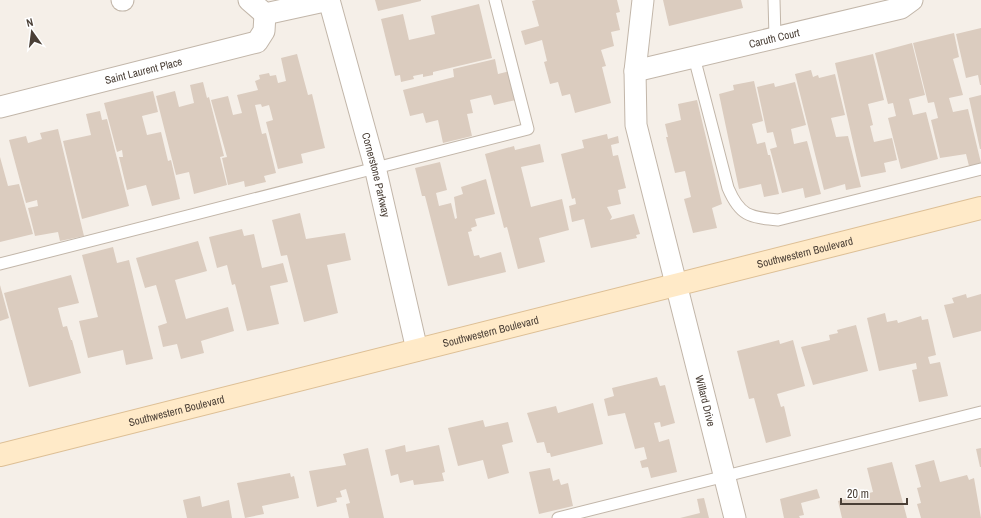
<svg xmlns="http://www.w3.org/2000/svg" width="981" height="518" viewBox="0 0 981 518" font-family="'Archivo Narrow',sans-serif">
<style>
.building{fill:#dbccbf}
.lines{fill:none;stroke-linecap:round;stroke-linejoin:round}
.lane-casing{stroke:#c2b6a9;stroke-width:13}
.street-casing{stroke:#c2b6a9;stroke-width:23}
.secondary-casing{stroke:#ddbf95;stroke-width:24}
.lane{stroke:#fff;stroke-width:11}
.street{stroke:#fff;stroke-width:21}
.secondary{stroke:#ffeac8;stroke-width:22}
.labels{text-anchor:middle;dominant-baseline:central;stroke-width:3;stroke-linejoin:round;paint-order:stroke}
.street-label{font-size:11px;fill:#4a3f36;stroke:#fff}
</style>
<rect width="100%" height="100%" fill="#f5efe8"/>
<g class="building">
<polygon points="375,0 421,0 421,1 378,11"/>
<polygon points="536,0 617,0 620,12 616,13 620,30 611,32 614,46 601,50 606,66 602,67 611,103 575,113 570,94 562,96 558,82 550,84 544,62 547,61 542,40 525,45 521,31 539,26 532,1"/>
<polygon points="663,0 741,0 743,8 669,26"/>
<polygon points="479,4 492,58 433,72 433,75 423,77 423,74 413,76 414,79 401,82 400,75 395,76 381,19 403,14 409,40 435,34 431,16"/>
<polygon points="981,28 981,85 980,85 978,75 966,78 956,34"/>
<polygon points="954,33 959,57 953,59 963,95 949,98 953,112 968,109 981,163 969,166 966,154 940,158 931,120 938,118 934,102 928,103 913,43"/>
<polygon points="912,43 925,95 909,99 913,115 926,112 938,159 901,169 888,118 896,116 893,103 888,104 875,53"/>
<polygon points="297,54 308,95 312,94 325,148 301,154 303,163 278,169 266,122 273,120 269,105 262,107 259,99 261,104 255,105 262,134 266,133 276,173 264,176 266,182 245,187 244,181 228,185 222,158 227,157 211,100 228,96 233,115 242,113 237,95 258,90 255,81 260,79 259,75 269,73 270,76 276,75 278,83 286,81 281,58"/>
<polygon points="873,54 884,100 868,104 873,125 870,126 874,142 892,138 897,160 884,163 886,172 861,177 835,63"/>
<polygon points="495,59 498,74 510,71 516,100 494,105 491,95 470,100 473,113 467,114 472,136 443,143 438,120 426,123 423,113 410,116 403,90 454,77 453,69"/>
<polygon points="811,70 813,77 818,75 819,78 835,74 845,115 831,118 836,137 848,136 861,187 846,190 845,184 824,190 795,74"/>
<polygon points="754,81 763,121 752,124 757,144 765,142 768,155 770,155 779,194 764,197 761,184 739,189 719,94 734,90 733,85"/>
<polygon points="203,82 207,98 209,97 224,156 220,157 227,185 194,194 189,172 176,175 156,96 175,91 179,107 194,103 190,85"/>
<polygon points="795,82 806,125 791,129 794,144 807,141 821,194 805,198 803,188 782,193 770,149 777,147 773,132 767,133 757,87 774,83 775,87"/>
<polygon points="153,91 158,112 142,116 147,135 161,132 168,161 171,160 180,199 152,206 146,185 127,190 119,157 123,157 122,150 117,152 104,103"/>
<polygon points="981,95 981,149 980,149 969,98"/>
<polygon points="697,100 722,204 712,208 717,228 693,233 684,199 691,197 685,171 675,173 666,137 668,137 665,124 681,120 678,104"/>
<polygon points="100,111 102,120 107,119 129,206 82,219 63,141 91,135 86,114"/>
<polygon points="58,129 84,236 60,241 58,232 35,236 28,208 38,206 37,200 26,203 9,140 26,136 28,143 42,139 40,133"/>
<polygon points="607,134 608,139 618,136 619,143 611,145 613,156 618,155 626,188 618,190 621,204 607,207 612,217 610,220 634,214 640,234 636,235 637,238 591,248 584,219 572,222 569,206 576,204 575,198 572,199 561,154 584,148 582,140"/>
<polygon points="540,144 544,162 521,167 531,207 562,199 569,230 539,238 545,262 518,269 507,227 504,228 485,154 514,146 515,150"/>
<polygon points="0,157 8,186 19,184 33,234 0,242"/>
<polygon points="440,162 447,190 436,193 439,206 451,203 455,219 457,218 454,197 463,194 461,187 486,179 495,214 475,219 477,226 471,228 472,231 468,232 474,256 479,255 480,258 501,252 506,272 448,286 425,196 422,196 415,168"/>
<polygon points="300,213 306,239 345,233 351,260 327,265 338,313 304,322 287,255 281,256 272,220"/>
<polygon points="242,229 244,236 254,234 262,268 283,263 288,282 270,286 279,324 247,331 235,284 232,285 227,265 217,268 209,237"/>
<polygon points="198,241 207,271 175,280 186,319 228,307 234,331 201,341 204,353 181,359 177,344 163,347 158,326 167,323 156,285 145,288 136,258"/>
<polygon points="113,247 117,263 129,260 153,359 126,365 123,350 88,358 79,321 98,317 82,255"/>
<polygon points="71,275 79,303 58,308 63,327 67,326 71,340 72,340 81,373 29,387 4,293"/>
<polygon points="0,285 9,318 0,321"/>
<polygon points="966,294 967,298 981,294 981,331 953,338 944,305 954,303 952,298"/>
<polygon points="885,313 887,322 897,320 898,323 921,316 922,320 928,319 936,355 928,357 930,364 940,362 948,396 919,402 912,370 917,369 916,363 879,371 867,318"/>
<polygon points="856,325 868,371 813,385 801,347 830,340 829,335 838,333 837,330"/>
<polygon points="779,340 780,344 793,340 805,386 777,394 781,407 784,406 791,436 766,443 754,398 749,399 737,351"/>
<polygon points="657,377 660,386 665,385 675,423 661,427 660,422 654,423 659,442 669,439 677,472 651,478 648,467 642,468 640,461 647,459 644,447 635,449 625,413 608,416 604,399 614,396 612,388"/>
<polygon points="593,403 603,444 551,457 550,453 547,453 544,442 537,443 527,413 556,406 558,413"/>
<polygon points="483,420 485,427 508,422 513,442 502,445 509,473 488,479 483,460 458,466 448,428"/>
<polygon points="405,445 406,452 439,445 445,472 442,473 444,481 414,485 413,480 400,483 398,474 391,476 385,450"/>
<polygon points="368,448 384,518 349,518 346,504 350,503 346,489 340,491 342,497 336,498 337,502 317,507 309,471 346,465 343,454"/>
<polygon points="981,448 981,467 980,467 976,449"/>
<polygon points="934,460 940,482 967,475 969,480 974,478 981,518 921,518 917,504 921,503 917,488 921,487 915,465"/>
<polygon points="892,462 907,518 842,518 838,501 873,492 867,468"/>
<polygon points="550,468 553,481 559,479 561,485 568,483 573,506 539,514 529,472"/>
<polygon points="290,473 291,477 294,476 299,498 262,506 264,514 245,518 237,483"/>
<polygon points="817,489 820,498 801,503 804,515 799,516 800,518 784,518 780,499"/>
<polygon points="200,496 202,507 229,500 232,518 187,518 183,500"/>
<polygon points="704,498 709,518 680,518 700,513 697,499"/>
</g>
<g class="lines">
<g class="lane-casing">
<g id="lane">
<polyline points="774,0 775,37"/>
<path d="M694,57L728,188C740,216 749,217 778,220L981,169"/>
<polyline points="0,264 528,129 495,0"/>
<polyline points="558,518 981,412"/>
</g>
</g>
<g class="street-casing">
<g id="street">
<polyline points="122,0 123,0"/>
<polyline points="249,0 265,14 329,0"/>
<path id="s1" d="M329,0L375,167L417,350"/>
<path id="s2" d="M643,0L635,71L636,125L735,518"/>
<path id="s3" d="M635,71L901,8L912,0"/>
<path id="s4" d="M0,107L257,42L264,31L265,14"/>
</g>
</g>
<g class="secondary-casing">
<g id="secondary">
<path id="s5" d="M0,455L981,208"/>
</g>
</g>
<use href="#lane" class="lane"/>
<use href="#street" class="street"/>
<use href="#secondary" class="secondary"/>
</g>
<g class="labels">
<g class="street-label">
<text stroke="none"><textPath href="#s3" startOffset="143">Caruth Court</textPath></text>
<text stroke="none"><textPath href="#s4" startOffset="148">Saint Laurent Place</textPath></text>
<text stroke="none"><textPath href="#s1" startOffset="181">Cornerstone Parkway</textPath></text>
<text stroke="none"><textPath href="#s5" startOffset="830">Southwestern Boulevard</textPath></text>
<text stroke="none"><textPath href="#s5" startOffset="506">Southwestern Boulevard</textPath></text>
<text stroke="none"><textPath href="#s2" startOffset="410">Willard Drive</textPath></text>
<text stroke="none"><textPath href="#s5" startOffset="182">Southwestern Boulevard</textPath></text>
</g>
</g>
<g transform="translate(32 32) rotate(346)" stroke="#ffffff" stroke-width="3" paint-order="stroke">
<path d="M0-3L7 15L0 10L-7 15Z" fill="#4a3f36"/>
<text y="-6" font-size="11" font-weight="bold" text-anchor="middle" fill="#4a3f36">N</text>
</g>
<path d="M841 498v6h66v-6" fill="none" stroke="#4a3f36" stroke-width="2"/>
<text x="847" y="498" font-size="12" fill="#4a3f36" stroke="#ffffff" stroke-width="3" paint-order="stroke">20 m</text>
</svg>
